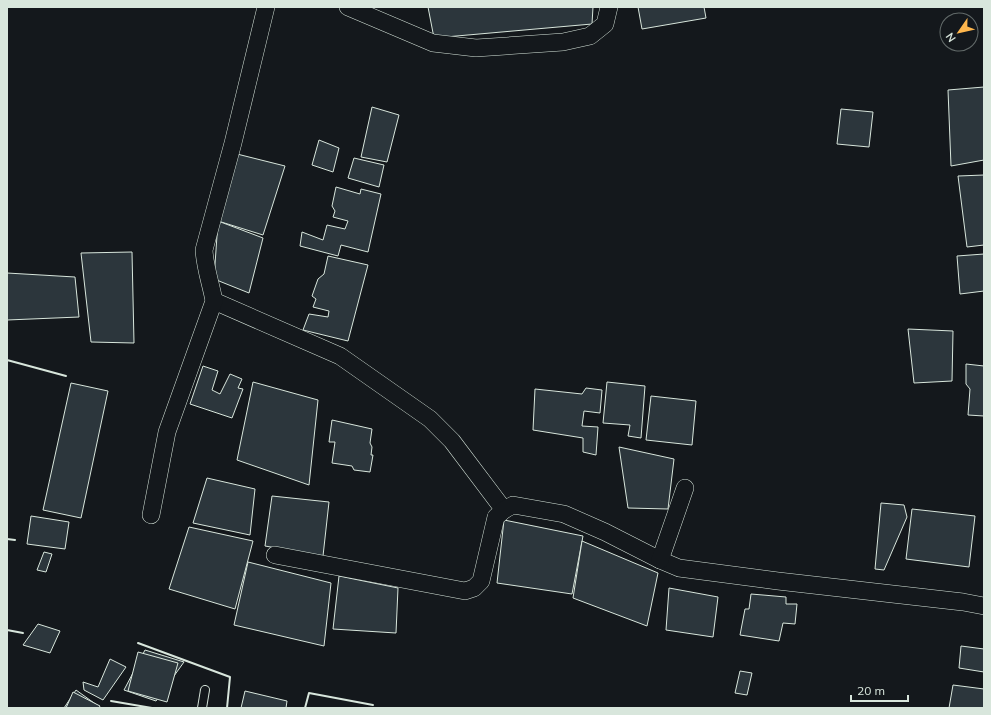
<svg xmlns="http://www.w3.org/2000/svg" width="991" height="715" viewBox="0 0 991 715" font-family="Mulish,sans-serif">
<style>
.building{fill:#2c363c;stroke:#d8e6dc}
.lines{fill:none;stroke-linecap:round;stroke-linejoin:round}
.lane-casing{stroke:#d8e6dc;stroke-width:10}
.street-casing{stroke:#d8e6dc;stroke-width:18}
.lane{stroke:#14181c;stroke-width:8}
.street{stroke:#14181c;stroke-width:17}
.wall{stroke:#d8e6dc;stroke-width:2}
</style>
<rect width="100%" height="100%" fill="#14181c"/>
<g class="building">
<polygon points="428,7 593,7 592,24 434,38"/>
<polygon points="638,7 704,7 706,18 642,29"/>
<polygon points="984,87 984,160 951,166 948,90"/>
<polygon points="372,107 399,115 387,162 361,157"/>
<polygon points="841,109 873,112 869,147 837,144"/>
<polygon points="319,140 339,148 333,172 312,165"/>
<polygon points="237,154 285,166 263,235 218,221"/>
<polygon points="354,158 384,165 379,187 348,178"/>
<polygon points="984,175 984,245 967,247 958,176"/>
<polygon points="336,187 360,194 361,189 381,194 368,252 341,245 338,256 300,246 302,232 323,240 327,225 345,229 348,221 333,217 335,211 332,206"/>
<polygon points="218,221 263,238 249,293 214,279"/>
<polygon points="132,252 134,343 91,342 81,253"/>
<polygon points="984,254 984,291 960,294 957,256"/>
<polygon points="328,256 368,265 348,341 303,330 309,314 328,317 329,311 313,307 316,299 312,296 318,279 324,274"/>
<polygon points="7,273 75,277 79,317 7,320"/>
<polygon points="908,329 953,331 952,381 914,383"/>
<polygon points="966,364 984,366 984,416 968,415 970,389 966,384"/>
<polygon points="203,366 218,371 212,390 220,394 230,374 242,379 238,388 243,389 232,418 190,404"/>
<polygon points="253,382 318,400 309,485 237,460"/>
<polygon points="607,382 645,386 641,438 628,436 630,425 603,423"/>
<polygon points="71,383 108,391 81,518 43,510"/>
<polygon points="586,388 602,390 600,413 584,411 582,426 598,427 596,455 583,452 583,438 533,430 535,389 582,394"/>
<polygon points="651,396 696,401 692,445 646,440"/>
<polygon points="332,420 372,429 370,443 372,447 371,455 373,455 370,472 354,470 352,466 332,463 335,442 329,442"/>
<polygon points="619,447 674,459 668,509 628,508"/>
<polygon points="207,478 255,489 250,535 193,523"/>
<polygon points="272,496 329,502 323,556 265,546"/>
<polygon points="881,503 904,505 907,517 884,570 875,569"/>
<polygon points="912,509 975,516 969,567 906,559"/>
<polygon points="31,516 69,522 65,549 27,544"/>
<polygon points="504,520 583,536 572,594 497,583"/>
<polygon points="189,527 253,541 235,609 169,589"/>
<polygon points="582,541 658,573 647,626 573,598"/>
<polygon points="44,552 52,554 46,572 37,570"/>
<polygon points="248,562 331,583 324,646 234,625"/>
<polygon points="339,576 398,588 396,633 333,629"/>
<polygon points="669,588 718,597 713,637 666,630"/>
<polygon points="751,594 786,597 786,604 797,604 795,624 783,623 779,641 740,635 745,609 749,609"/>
<polygon points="38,624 60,631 50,653 23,645"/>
<polygon points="961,646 984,649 984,672 959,668"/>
<polygon points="145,650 184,662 156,701 124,690"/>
<polygon points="138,652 178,663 167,702 128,691"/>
<polygon points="110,659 126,667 103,700 84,690 83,682 98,687"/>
<polygon points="740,671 752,673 747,695 735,693"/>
<polygon points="953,685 984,689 984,708 949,708"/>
<polygon points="76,690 101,708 64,708"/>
<polygon points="245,691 287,701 286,708 241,708"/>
<polygon points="73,692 100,706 99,708 66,708"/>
</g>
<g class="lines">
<g class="lane-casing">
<polyline id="lane" points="202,708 205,690"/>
</g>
<g class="street-casing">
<g id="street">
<polyline points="348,7 433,43 476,48 563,42 590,36 605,24 609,7"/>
<polyline points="214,301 340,356 430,419 452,441 504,510"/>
<path d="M151,515L167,432L214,301C211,284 205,268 204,250L233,143L266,7"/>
<polyline points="275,555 465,591 474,588 481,581 496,517 504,510 513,505 564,514 605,532 660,560 679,568 778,581 963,602 984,606"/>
<polyline points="660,560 685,488"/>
</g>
</g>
<use href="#lane" class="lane"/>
<use href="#street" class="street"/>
<g class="wall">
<polyline points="7,360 66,376"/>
<polyline points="7,539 15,540"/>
<polyline points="7,630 23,633"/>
<polyline points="138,643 230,677 227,708"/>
<polyline points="111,701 152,708"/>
<polyline points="305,708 309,693 373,705"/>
</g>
</g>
<rect width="991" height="715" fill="none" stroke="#d8e6dc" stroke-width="16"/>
<g transform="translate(959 32) rotate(236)"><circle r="19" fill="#14181c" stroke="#626a69"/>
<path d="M0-3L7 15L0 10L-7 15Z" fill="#ffb74d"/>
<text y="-6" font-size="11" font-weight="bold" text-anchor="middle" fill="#d8e6dc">N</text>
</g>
<path d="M851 695v6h57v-6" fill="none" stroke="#d8e6dc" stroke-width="2"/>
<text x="857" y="695" font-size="12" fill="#d8e6dc" stroke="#14181c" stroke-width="3" paint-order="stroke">20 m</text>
</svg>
